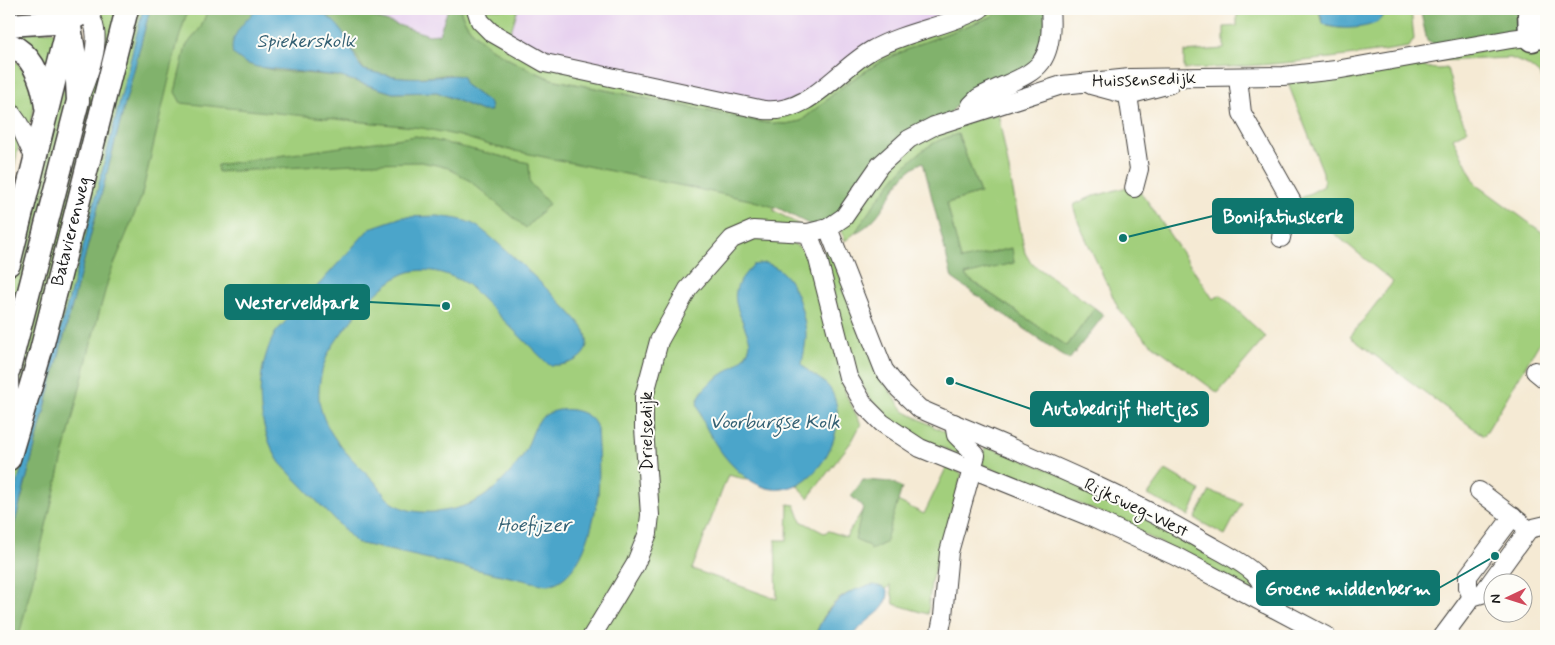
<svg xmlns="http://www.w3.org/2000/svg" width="1555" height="645" viewBox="0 0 1555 645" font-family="Mynerve,sans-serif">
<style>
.built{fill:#e7d2ef}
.green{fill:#a2cf7c;stroke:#5f764c}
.forest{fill:#81b26c;stroke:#4e6744}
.water{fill:#4ca5ca;stroke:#346073}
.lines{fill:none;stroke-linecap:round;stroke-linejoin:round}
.minor-casing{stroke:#3d3b38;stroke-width:20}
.major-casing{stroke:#3d3b38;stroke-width:25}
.highway-casing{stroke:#3d3b38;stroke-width:29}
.minor{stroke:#fff;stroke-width:18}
.major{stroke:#fff;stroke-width:22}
.highway{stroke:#fff;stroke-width:26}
.labels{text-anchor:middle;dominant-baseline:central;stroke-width:4;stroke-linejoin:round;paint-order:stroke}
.street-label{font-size:18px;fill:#1c1c1c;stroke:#fdfcf7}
.water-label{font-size:19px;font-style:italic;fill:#346073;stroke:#fdfcf7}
.leader{fill:none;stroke:#0f766e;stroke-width:2}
.callout-dot{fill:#0f766e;stroke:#fdfcf7;stroke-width:2}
.callout{fill:#0f766e;stroke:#0f766e;stroke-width:2}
.callout-label{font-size:19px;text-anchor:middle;font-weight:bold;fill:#fff}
</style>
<rect width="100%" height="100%" fill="#fdfcf7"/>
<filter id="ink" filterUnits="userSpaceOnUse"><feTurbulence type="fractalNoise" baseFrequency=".02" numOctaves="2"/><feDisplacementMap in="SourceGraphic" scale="10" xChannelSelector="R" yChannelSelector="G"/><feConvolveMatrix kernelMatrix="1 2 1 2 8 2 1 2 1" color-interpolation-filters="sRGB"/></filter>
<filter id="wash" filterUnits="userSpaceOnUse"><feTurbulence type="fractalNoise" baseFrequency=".0096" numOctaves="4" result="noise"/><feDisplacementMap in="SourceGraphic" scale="20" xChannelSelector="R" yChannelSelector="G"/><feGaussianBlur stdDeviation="1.12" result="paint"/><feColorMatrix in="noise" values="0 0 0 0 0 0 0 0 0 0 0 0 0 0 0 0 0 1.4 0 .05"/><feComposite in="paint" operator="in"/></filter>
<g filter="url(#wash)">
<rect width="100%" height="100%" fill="#f5ead4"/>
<polygon class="built" points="267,9 1020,9 792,169"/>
<g class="green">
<polygon points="106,9 120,9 27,379 16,400 21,366 59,212 96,18"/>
<polygon points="133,9 143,9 81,255 9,513 9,481 27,426"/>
<path d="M164,9H331L466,61L768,145L913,96L773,210L803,227L787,240L799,247L808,256L827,318L846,395L861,424L852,441L808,498L797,485C821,468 832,448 837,419L771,485L728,475L692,569L777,599L775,540H787L788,504L795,505L801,521L824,533L829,531L846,537L875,490L924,514L947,466L962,474L931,582L928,614L894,604L890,585L886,590L883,587C845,587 828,601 815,636H9Z"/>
<path d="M460,9H471L516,54L762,115L873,57L979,16L991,9H1000L991,17L917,45L880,62L847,83L801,121L786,124L766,123L551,79C519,65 470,45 460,9Z"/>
<polygon points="483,9 518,9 509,37 490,22"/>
<path d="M1237,9H1319L1320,16L1327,26C1347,31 1363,24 1382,17L1385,9H1411L1414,39L1409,47C1334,59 1260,67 1184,69V52L1224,49V27L1237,26Z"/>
<polygon points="53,31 58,38 50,72 13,33"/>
<polygon points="1525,46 1546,52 1546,85 1539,74 1528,65 1510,58 1435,61 1495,47"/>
<path d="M9,55C28,70 39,96 31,120C28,128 23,134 20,141C15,158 13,177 9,194Z"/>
<path d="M1418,62C1428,69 1435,70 1447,68L1459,113L1468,130L1453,138L1476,184L1546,235V332L1484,436L1350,337L1393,282L1295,201L1324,186L1323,172L1287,81Z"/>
<path d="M65,67H69C61,154 30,247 9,332V292Z"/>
<polygon points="998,113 1025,253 1031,263 1095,308 1067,346 966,277 965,275 1014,262 1011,248 961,261 947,203 980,193 958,134 929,146 882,194 855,233 845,241 841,228 893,158 929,134"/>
<polygon points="1134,185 1146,199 1213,299 1221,295 1266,337 1218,393 1145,339 1119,310 1079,224 1074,209 1075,204 1091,197"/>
<path d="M828,247L883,381L904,411L952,436L970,459C941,447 913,437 888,418C848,389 836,298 824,251Z"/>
<polygon points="986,446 1050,470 1230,562 1256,586 1252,591 1107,515 983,465 981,458"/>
<polygon points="1166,470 1200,490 1189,516 1148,495"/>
<polygon points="1210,491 1242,503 1225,535 1195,519"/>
</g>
<g class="forest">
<polygon points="150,9 188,9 177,45 141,198 109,277 92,339 19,636 9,636 9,545"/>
<path d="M208,9H258L240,29L245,63L276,71L338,76L393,93L437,92L482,111L490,103L449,74C418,80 394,78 364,70L348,40L329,16L313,9H348L429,35L439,34L448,9H460C470,45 519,65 551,79L766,123L786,124L801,121L847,83L880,62L917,45L991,17L1000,9H1048L1039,60L997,84L971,90L951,112L833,218L814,227L778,208L750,200L496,147L460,136L422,128L181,103L175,92L186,46L201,27Z"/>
<polygon points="1420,9 1525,9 1526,24 1516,31 1436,46 1427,41"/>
<path d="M958,134L980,193L947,203L961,260L1012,248L1014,263L965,275L966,277L1067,346L1095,308L1104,315L1069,360L952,278L923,162C890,176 890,217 855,233C872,206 902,163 929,146C938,140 948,137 958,134Z"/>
<polygon points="416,136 529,163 530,183 549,204 526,228 470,181 446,167 421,162 370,163 218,172 217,165"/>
<polygon points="863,480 892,482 902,488 885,543 871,550 869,546 855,540 863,507 851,496"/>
</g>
<g class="water">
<polygon points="143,9 150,9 9,545 9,513 81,255"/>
<path d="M258,9C297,9 325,0 347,39C353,49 355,62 364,70C387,76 407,79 431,77C443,77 452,73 463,77L464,84L490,103L491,111H482L437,92L393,93L338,76L257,67L245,63L233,54C228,37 246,19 258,9Z"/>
<path d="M1319,9H1385C1383,14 1382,19 1377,22C1367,29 1332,31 1323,23Z"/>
<path d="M438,216C451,218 464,219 475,225C490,233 580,318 585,331C595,357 569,367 549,365L467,284C449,274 430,267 409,272C384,278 340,331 328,354C322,367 318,385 319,399C322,426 340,447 359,466C364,471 370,476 375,482C380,487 383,495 389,500C411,519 452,513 476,501C494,492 511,473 522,457C529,446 531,433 538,422C550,404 590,405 597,428C598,450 600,473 598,494C594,524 581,582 546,585L357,543L280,463C255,425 254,373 275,333L370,228L402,217Z"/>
<path d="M765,263C791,269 801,301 805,325C808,337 804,351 802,364C810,376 826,379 832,392C850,427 821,485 782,489C743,494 703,434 697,402C706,374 741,372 749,348C751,343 749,337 747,333C735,301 726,293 753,265Z"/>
<path d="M874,585L883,587L888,591C889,613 864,618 854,636H815C825,609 843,589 874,585Z"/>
</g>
</g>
<g filter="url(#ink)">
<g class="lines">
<g class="minor-casing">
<g id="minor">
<path d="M476,9L480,21L491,32L545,63L764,110C809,115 837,70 872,50C906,31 946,27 980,9"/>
<path d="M1238,78L1242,113L1292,202C1294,216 1282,224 1281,238"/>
<polyline points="1091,85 1128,95 1170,84"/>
<polyline points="1128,95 1139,169 1134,188"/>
<path d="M80,96C89,72 108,31 84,9"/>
<polyline points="9,110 19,124 35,159"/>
<path d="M968,114L971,105L978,98C1026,72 1056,77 1050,9"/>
<path d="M828,228L884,370L899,389L920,409C1013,449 1112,488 1199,539C1217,550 1239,559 1254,573C1262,581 1265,594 1265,604"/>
<polyline points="808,233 818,259 848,377 865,406 882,423 920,448 1088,516 1175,556 1326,636"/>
<polyline points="1535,371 1546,380"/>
<polyline points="9,372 10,439"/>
<polyline points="1479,491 1521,523"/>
<polyline points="1472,597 1468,588 1468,576 1513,516"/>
<polyline points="592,636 635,565 648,533 650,515 644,428 644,397 659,341 688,289 732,239 753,230 808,233 828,228 844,217 880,165 909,139 934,126 1062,85 1130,78 1283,76 1336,70 1511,39 1527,37 1546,40"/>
<polyline points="939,636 943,616 949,552 976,455 956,435 954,423"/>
<polyline points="1443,636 1472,597 1482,594 1529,529 1546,525"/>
</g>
</g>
<g class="major-casing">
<g id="major">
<polyline points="9,25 69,21 90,9"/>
<path d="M9,44C34,55 43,83 46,107"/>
<polyline points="9,264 67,30"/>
<polyline points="9,369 78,101 76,62 69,21"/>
<path id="s1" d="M9,459L41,351L127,9"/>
</g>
</g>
<g class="highway-casing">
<polyline id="highway" points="1531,9 1532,38"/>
</g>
<use href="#minor" class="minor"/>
<use href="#major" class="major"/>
<use href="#highway" class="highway"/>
</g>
</g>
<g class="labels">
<g class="street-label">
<text transform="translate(1144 80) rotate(-2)">Huissensedijk</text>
<text stroke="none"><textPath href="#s1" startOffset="236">Batavierenweg</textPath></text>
<text transform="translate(647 431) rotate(-90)">Drielsedijk</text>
<text transform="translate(1136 508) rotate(26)">Rijksweg-West</text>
</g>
<g class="water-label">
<text x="306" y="41">Spiekerskolk</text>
<text x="775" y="422">Voorburgse Kolk</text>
<text x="534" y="525">Hoefijzer</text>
</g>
</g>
<path class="leader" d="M1123 238L1213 216M446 306L369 302M950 381L1031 409M1495 556L1439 588"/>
<g class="callout-dot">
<circle cx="1123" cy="238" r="5"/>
<circle cx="446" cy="306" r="5"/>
<circle cx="950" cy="381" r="5"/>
<circle cx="1495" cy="556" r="5"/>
</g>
<g class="callout">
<rect x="1213" y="199" width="140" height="34" rx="5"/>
<rect x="225" y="285" width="144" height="34" rx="5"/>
<rect x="1031" y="392" width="177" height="34" rx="5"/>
<rect x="1257" y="571" width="182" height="34" rx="5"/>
</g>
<g class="callout-label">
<text x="1283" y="223">Bonifatiuskerk</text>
<text x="297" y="309">Westerveldpark</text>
<text x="1120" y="415">Autobedrijf Hieltjes</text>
<text x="1348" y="595">Groene middenberm</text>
</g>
<rect width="1555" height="645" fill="none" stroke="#fdfcf7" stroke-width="30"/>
<g transform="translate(1508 598) rotate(266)"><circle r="24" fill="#fdfcf7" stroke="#a3a29f"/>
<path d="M0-4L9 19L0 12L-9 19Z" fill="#d1495b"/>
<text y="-8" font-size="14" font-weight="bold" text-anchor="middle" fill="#1c1c1c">N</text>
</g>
</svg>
